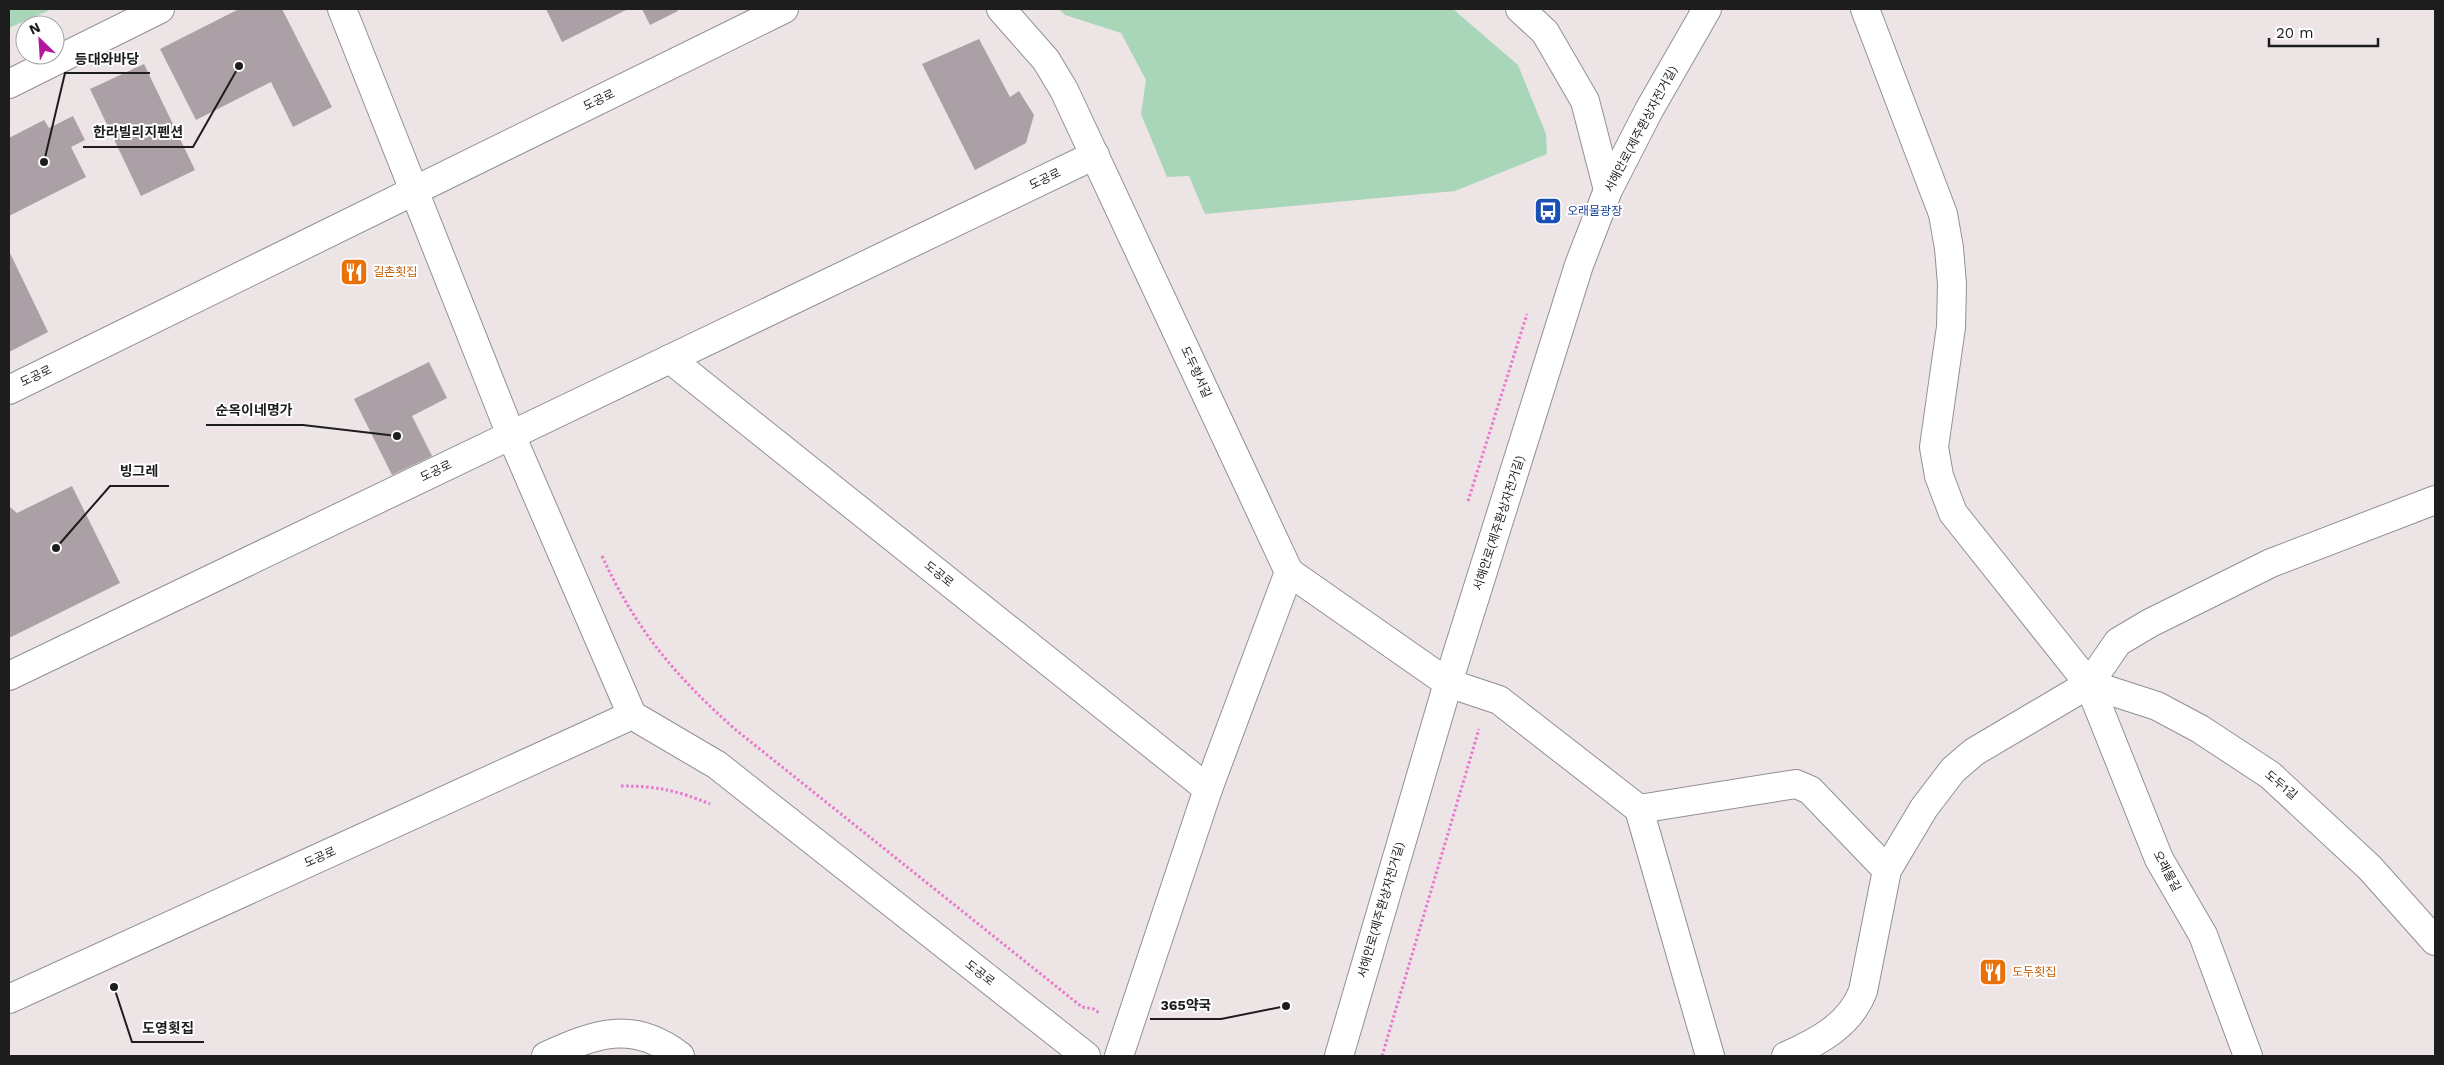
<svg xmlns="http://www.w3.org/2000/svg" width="2444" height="1065" viewBox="0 0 2444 1065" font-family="'Work Sans','Noto Sans KR',sans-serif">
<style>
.water{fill:#a9d6b9}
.building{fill:#aba0a5}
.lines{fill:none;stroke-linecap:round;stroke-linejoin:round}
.minor-casing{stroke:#919191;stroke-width:30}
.tertiary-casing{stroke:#919191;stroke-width:30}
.path{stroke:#e979ce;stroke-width:3;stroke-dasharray:2.5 2.5;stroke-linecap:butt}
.minor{stroke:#fff;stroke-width:28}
.tertiary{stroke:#fff;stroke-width:28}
.labels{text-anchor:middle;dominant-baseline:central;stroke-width:4;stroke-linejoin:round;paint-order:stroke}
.street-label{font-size:12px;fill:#1d1d1d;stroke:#fff}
.transit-label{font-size:12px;fill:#164399;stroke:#fff;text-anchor:start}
.food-label{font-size:12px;fill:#c56008;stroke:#fff;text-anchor:start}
.leader{fill:none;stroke:#1d1d1d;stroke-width:2}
.callout-dot{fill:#1d1d1d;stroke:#fff;stroke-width:2}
.callout-label{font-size:14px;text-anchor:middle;font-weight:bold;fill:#1d1d1d;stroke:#fff;stroke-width:4;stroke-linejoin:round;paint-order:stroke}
</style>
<rect width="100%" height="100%" fill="#ede4e6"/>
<g class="water">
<polygon points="9,9 52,9 9,28"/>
<polygon points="1059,9 1453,9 1518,65 1546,134 1547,154 1455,191 1205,214 1189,176 1167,177 1141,114 1146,80 1121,33 1065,15"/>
</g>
<g class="building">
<polygon points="239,9 282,9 332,107 293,127 271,82 196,120 160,49"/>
<polygon points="546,9 628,9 562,42"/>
<polygon points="642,9 677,9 678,11 650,25"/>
<polygon points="979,39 1010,97 1019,91 1034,115 1026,143 975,170 922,64"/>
<polygon points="144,64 195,170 141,196 90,89"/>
<polygon points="73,116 85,140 71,147 86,177 9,216 9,138 44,120 49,128"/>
<polygon points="9,251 48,332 9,352"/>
<polygon points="429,362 447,398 412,416 432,456 392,475 354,399"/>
<polygon points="72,486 120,583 9,638 9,506 17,513"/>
</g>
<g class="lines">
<g class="minor-casing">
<g id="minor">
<polyline points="1001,9 1046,60 1064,90 1289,572 1448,683 1499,700 1639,809 1796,784 1810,790 1887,870"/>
<polyline points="1520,9 1545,32 1585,101 1608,190"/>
<polyline points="1865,9 1943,214 1949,248 1952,284 1951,327 1934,447 1939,476 1953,513 2089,684 2159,859 2203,935 2248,1056"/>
<polyline points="9,84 160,9"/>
<polyline points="670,359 1208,789"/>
<polyline points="9,390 784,9"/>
<polyline points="9,676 1095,155"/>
<polyline points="2089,684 2157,706 2200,729 2270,775 2370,868 2435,941"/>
<polyline points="1639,809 1710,1056"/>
<polyline points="9,999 632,715"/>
<path d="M546,1056C595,1034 632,1019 680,1056"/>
<polyline points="1119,1056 1208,789 1289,572"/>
<path d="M1786,1056C1818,1042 1850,1025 1863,991L1887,870L1924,808L1953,770L1974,752L2089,684L2118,642L2150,623L2271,563L2435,500"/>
</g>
</g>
<g class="tertiary-casing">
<g id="tertiary">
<polyline points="342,9 511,435 632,715 717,765 1086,1056"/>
<polyline points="1339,1056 1448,683 1579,265 1608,190 1649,110 1707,9"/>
</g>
</g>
<g class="path">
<polyline points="1468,501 1527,314"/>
<path d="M602,556C636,630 676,677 736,730L1082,1007L1094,1009L1099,1013"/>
<path d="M621,786C656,786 676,790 710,804"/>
<polyline points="1382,1056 1479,729"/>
</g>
<use href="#minor" class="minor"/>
<use href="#tertiary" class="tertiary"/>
</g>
<defs>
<g id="bus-square" transform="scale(1.4375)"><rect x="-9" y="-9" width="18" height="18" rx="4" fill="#1a4fb4" stroke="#fff"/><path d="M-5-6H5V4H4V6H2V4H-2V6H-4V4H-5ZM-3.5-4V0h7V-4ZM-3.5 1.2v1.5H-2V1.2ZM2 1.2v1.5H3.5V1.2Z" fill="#fff"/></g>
<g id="restaurant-square" transform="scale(1.4375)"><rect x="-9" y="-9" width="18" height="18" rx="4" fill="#e8710a" stroke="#fff"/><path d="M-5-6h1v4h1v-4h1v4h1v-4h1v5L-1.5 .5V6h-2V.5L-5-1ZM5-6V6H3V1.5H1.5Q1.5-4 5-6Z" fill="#fff"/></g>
</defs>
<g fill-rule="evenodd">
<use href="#bus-square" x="1548" y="211"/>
<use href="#restaurant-square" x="354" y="272"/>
<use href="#restaurant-square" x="1993" y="972"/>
</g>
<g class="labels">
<g class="street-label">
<text transform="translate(599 100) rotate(-26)">도공로</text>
<text transform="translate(1641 129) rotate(-62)">서해안로(제주환상자전거길)</text>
<text transform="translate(1045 179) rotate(-26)">도공로</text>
<text transform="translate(1196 372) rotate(65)">도두항서길</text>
<text transform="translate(36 376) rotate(-26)">도공로</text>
<text transform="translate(436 471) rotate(-26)">도공로</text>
<text transform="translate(1499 523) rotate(-72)">서해안로(제주환상자전거길)</text>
<text transform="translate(939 574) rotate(39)">도공로</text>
<text transform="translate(2281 785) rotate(40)">도두1길</text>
<text transform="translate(320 857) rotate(-24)">도공로</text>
<text transform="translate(2167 871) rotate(62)">오래물길</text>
<text transform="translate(1381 910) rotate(-74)">서해안로(제주환상자전거길)</text>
<text transform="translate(980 973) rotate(38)">도공로</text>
</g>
<g class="transit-label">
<text x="1567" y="211">오래물광장</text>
</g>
<g class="food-label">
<text x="373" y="272">길촌횟집</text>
<text x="2012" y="972">도두횟집</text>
</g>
</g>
<path class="leader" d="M44 162L65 73H150M239 66L193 147H83M397 436L303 425H206M56 548L110 486H169M1286 1006L1221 1019H1150M114 987L132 1042H204"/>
<g class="callout-dot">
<circle cx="44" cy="162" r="5"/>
<circle cx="239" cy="66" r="5"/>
<circle cx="397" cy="436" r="5"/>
<circle cx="56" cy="548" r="5"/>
<circle cx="1286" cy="1006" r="5"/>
<circle cx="114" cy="987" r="5"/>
</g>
<g class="callout-label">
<text x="107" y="64">등대와바당</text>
<text x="138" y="137">한라빌리지펜션</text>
<text x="254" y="415">순옥이네명가</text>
<text x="139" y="476">빙그레</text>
<text x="1186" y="1010">365약국</text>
<text x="168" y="1033">도영횟집</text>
</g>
<rect width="2444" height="1065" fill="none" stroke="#1d1d1d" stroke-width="20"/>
<g transform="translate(40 40) rotate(335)"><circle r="24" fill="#ffffff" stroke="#a5a5a5"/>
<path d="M0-4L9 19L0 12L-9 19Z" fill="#b2179d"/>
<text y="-8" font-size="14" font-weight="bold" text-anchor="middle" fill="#1d1d1d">N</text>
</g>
<path d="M2269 38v8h109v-8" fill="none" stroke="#1d1d1d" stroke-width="2.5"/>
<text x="2276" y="38" font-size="15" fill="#1d1d1d" stroke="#ffffff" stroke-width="4" paint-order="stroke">20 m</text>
</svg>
